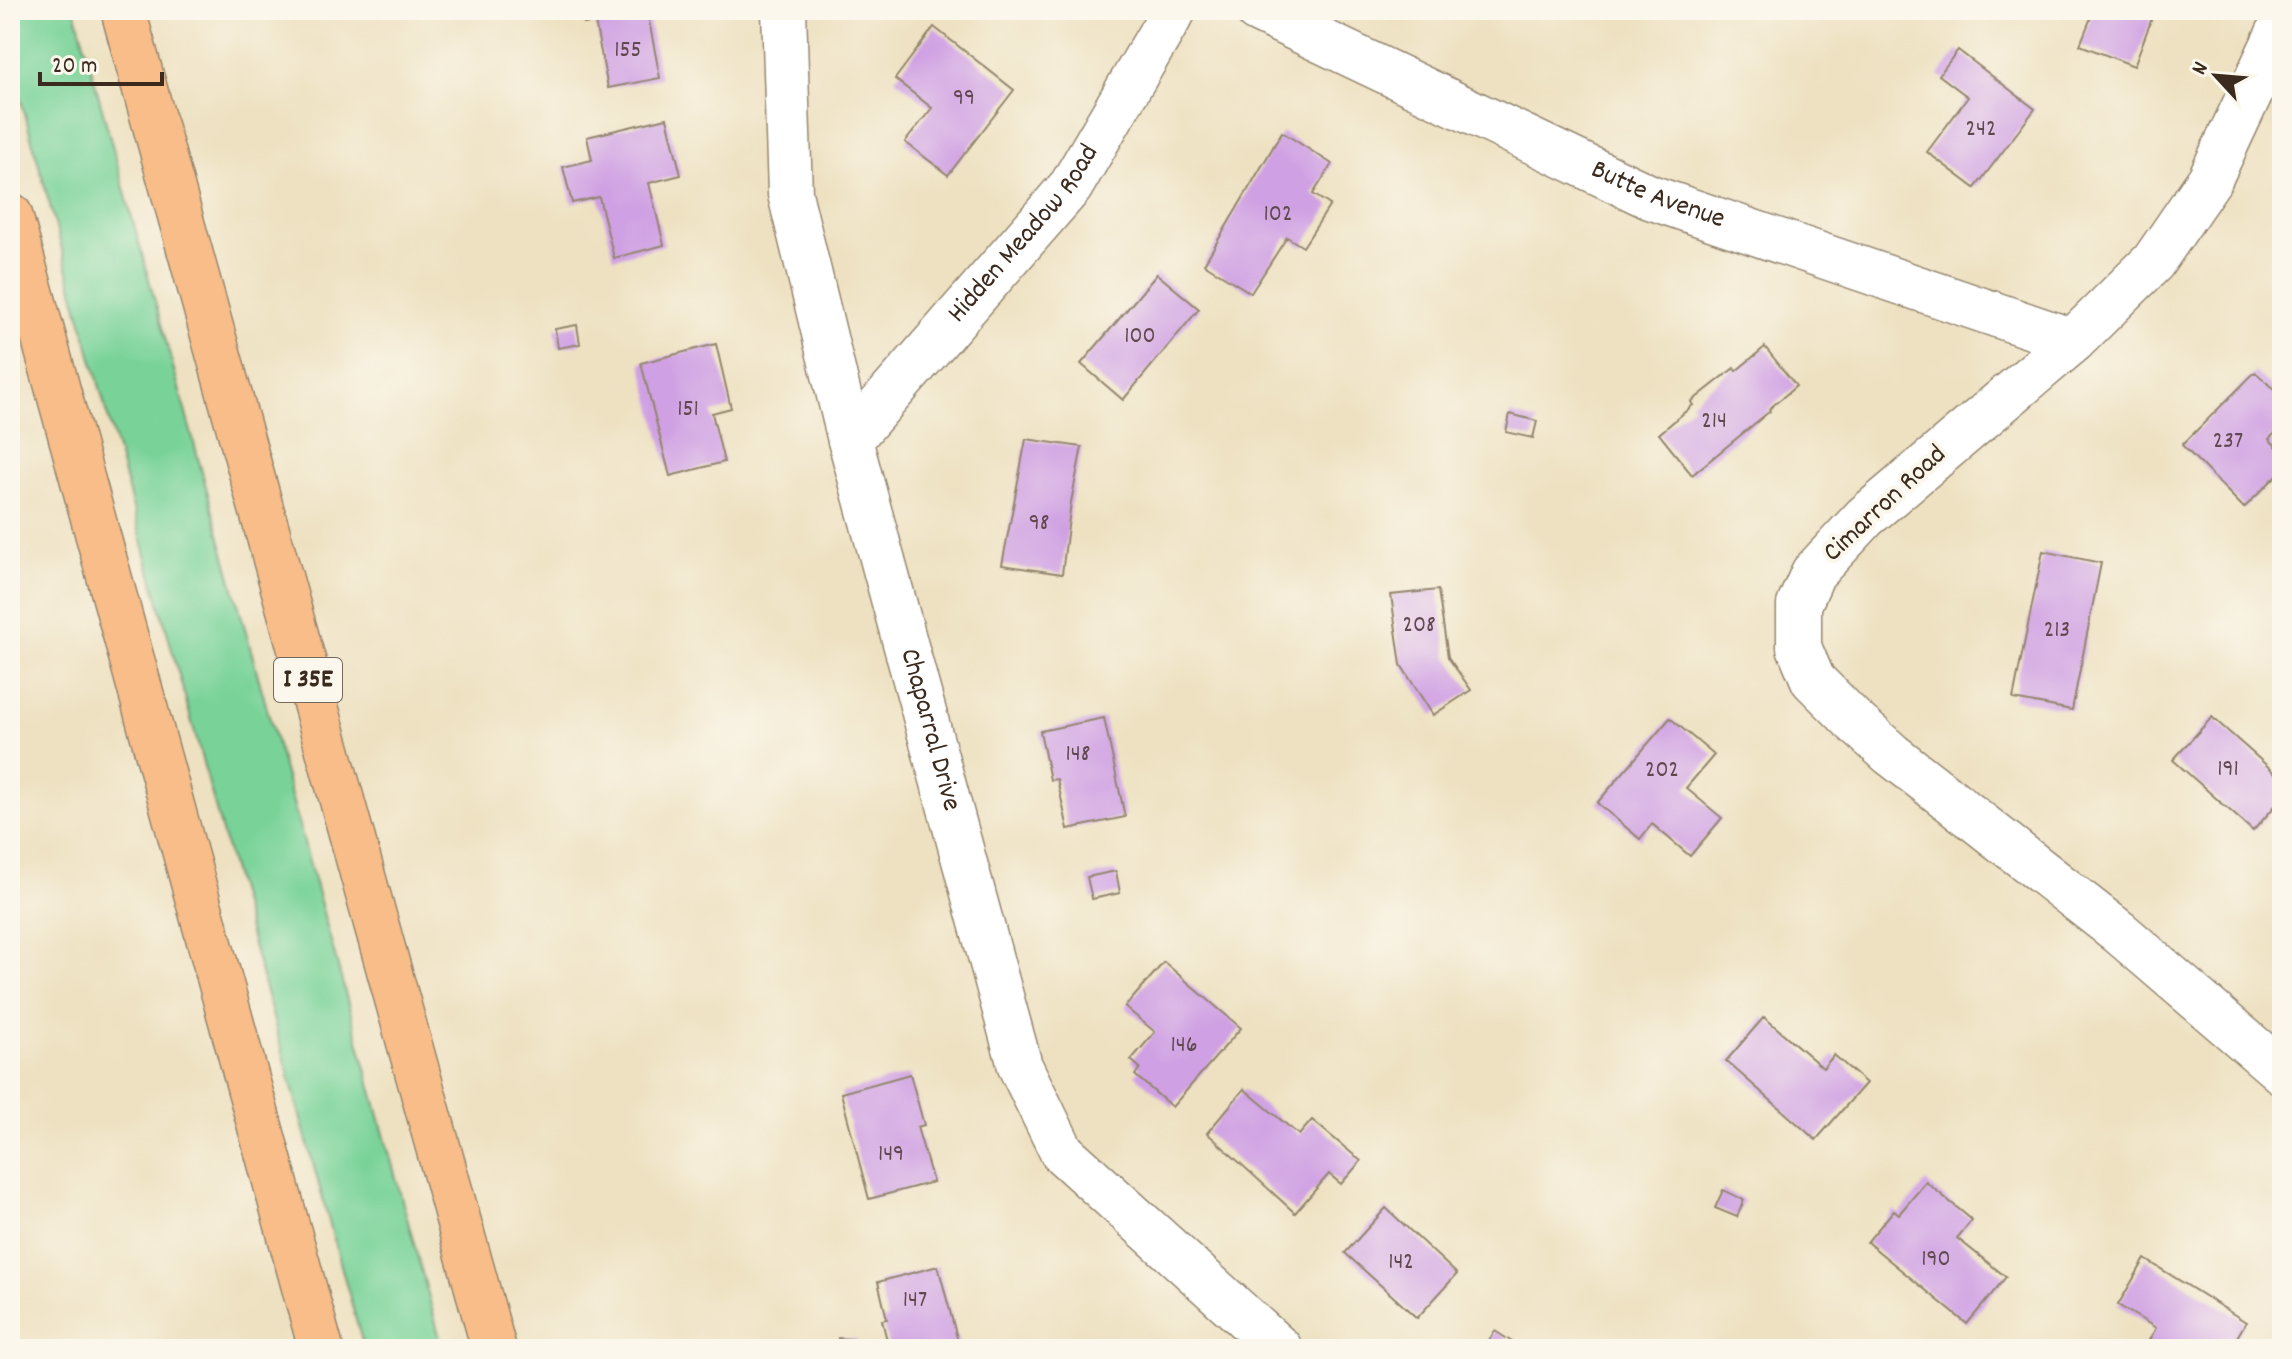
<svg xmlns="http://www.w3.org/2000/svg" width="2292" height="1359" viewBox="0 0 2292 1359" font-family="Dekko,sans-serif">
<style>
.green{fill:#79d399;stroke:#5a7e5c;stroke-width:2}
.building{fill:#cfa0e3}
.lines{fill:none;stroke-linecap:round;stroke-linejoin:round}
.street-casing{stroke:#948670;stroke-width:47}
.highway-casing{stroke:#948670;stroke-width:47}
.street{stroke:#fff;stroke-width:44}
.highway{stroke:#f8bd88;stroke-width:44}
.labels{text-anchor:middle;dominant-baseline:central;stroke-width:8;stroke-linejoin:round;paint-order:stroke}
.number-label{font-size:24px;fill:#60484f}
.shield{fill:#fbf7ec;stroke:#75685c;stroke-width:2}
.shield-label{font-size:26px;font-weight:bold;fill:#3b2a1e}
.street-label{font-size:28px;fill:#3b2a1e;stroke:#fbf7ec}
</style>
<rect width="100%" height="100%" fill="#fbf7ec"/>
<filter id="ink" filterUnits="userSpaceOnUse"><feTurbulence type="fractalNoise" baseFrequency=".0125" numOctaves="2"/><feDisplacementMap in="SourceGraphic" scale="16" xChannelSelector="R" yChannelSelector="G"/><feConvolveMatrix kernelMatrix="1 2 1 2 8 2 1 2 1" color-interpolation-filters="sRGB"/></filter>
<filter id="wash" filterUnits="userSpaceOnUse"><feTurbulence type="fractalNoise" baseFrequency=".006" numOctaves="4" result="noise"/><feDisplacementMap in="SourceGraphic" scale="32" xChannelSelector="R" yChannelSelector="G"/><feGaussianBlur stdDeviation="1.8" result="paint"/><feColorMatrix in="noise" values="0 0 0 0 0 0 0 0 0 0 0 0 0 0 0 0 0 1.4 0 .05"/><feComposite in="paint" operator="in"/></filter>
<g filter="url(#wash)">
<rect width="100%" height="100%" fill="#eee1c1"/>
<polygon class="green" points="10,10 75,10 443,1349 364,1349 10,60"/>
<g id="blocks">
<g class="building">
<polygon points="581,10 647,10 660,78 608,88 595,22 584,24"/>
<polygon points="2094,10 2155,10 2134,66 2080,45"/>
<polygon points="934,27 1014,90 948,175 905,142 932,108 895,79"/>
<polygon points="1958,50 2035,109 1975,188 1927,152 1968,97 1939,75"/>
<polygon points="667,118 681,175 649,183 664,245 614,258 599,197 572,203 563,167 592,160 587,137"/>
<polygon points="1282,132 1332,164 1313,194 1330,205 1303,247 1287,237 1251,293 1204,264"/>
<polygon points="1157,274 1199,309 1123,400 1081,364"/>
<polygon points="577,325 580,344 558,348 555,329"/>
<polygon points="716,344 731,408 712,413 724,462 670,476 641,363"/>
<polygon points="1765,347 1796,386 1769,409 1770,411 1692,475 1659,434 1693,405 1691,402 1734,368 1736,371"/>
<polygon points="2255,372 2282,396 2282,426 2269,439 2282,452 2282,470 2244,508 2182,445"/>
<polygon points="1510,414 1537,421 1533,438 1506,432"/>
<polygon points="1026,439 1082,447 1071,502 1062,574 1002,565"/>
<polygon points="2043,551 2101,563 2072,710 2013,699"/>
<polygon points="1438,590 1448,657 1471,690 1433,715 1401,665 1391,595"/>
<polygon points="2212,717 2282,779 2282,798 2253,831 2173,760"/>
<polygon points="1104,718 1125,817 1068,829 1057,779 1050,780 1040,731"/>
<polygon points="1670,718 1714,755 1686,788 1722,818 1690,856 1652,824 1640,839 1597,803"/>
<polygon points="1116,871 1120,893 1092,899 1087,877"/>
<polygon points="1164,962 1241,1028 1172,1107 1135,1075 1140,1068 1131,1060 1155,1032 1125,1007"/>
<polygon points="1764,1017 1823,1068 1834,1055 1866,1083 1816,1140 1726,1061"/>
<polygon points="910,1074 924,1125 917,1127 933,1182 869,1199 841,1093"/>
<polygon points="1244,1089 1299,1135 1312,1120 1361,1161 1341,1184 1329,1174 1295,1213 1207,1133"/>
<polygon points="1926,1182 1972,1220 1957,1238 2006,1277 1967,1324 1867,1242 1894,1210 1899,1214"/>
<polygon points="1723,1190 1744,1200 1737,1217 1715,1208"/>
<polygon points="1386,1208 1457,1274 1417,1318 1345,1253"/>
<polygon points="2145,1259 2246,1322 2230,1349 2185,1347 2183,1349 2144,1349 2156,1328 2118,1305"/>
<polygon points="938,1266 960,1349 889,1349 882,1320 887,1319 878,1282"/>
<polygon points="1495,1331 1523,1349 1483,1349"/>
<polygon points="838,1338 858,1340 857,1349 837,1349"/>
</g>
</g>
</g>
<g filter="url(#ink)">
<use href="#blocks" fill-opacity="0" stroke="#948670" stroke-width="2"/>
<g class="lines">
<g class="street-casing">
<g id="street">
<path id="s1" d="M784,10L790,194L850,440L1020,1066L1062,1152L1280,1349"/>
<path id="s2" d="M1257,10L1650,197L2073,341"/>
<polyline points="2282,25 2210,179 2153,262 2073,341 1865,517 1813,573 1799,605 1799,647 1813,680 1853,720 1891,754 2119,932 2282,1072"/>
<path id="s3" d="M850,440L1071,186L1174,10"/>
</g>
</g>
<g class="highway-casing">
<g id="highway">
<polyline points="123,10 494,1349"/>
<polyline points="10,215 321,1349"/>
</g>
</g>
<use href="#street" class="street"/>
<use href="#highway" class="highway"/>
</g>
</g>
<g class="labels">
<g class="number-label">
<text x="628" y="51">155</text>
<text x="964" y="99">99</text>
<text x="1981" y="130">242</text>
<text x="1278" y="215">102</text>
<text x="1140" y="337">100</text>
<text x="688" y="410">151</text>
<text x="1714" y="422">214</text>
<text x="2228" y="442">237</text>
<text x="1039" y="524">98</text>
<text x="1419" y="626">208</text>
<text x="2057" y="631">213</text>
<text x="1078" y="755">148</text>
<text x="2228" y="770">191</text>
<text x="1662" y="771">202</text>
<text x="1184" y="1046">146</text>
<text x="891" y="1155">149</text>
<text x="1936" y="1260">190</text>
<text x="1401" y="1263">142</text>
<text x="915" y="1301">147</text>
</g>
<rect class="shield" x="274" y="658" width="68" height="44" rx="6"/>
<g class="shield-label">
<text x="308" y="680">I 35E</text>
</g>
<g class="street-label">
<text stroke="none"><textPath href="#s2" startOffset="442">Butte Avenue</textPath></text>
<text stroke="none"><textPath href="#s3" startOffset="270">Hidden Meadow Road</textPath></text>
<text transform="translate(1886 505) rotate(-43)">Cimarron Road</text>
<text stroke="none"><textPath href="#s1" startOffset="738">Chaparral Drive</textPath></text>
</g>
</g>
<rect width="2292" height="1359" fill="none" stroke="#fbf7ec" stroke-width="40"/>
<g transform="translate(2216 76) rotate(296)" stroke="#fbf7ec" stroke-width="6" paint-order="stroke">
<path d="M0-6L14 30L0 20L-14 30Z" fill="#3b2a1e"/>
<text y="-12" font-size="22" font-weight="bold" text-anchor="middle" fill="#3b2a1e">N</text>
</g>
<path d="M40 72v12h122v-12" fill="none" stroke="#3b2a1e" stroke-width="4"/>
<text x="52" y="72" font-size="24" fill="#3b2a1e" stroke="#fbf7ec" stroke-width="6" paint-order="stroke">20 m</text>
</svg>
